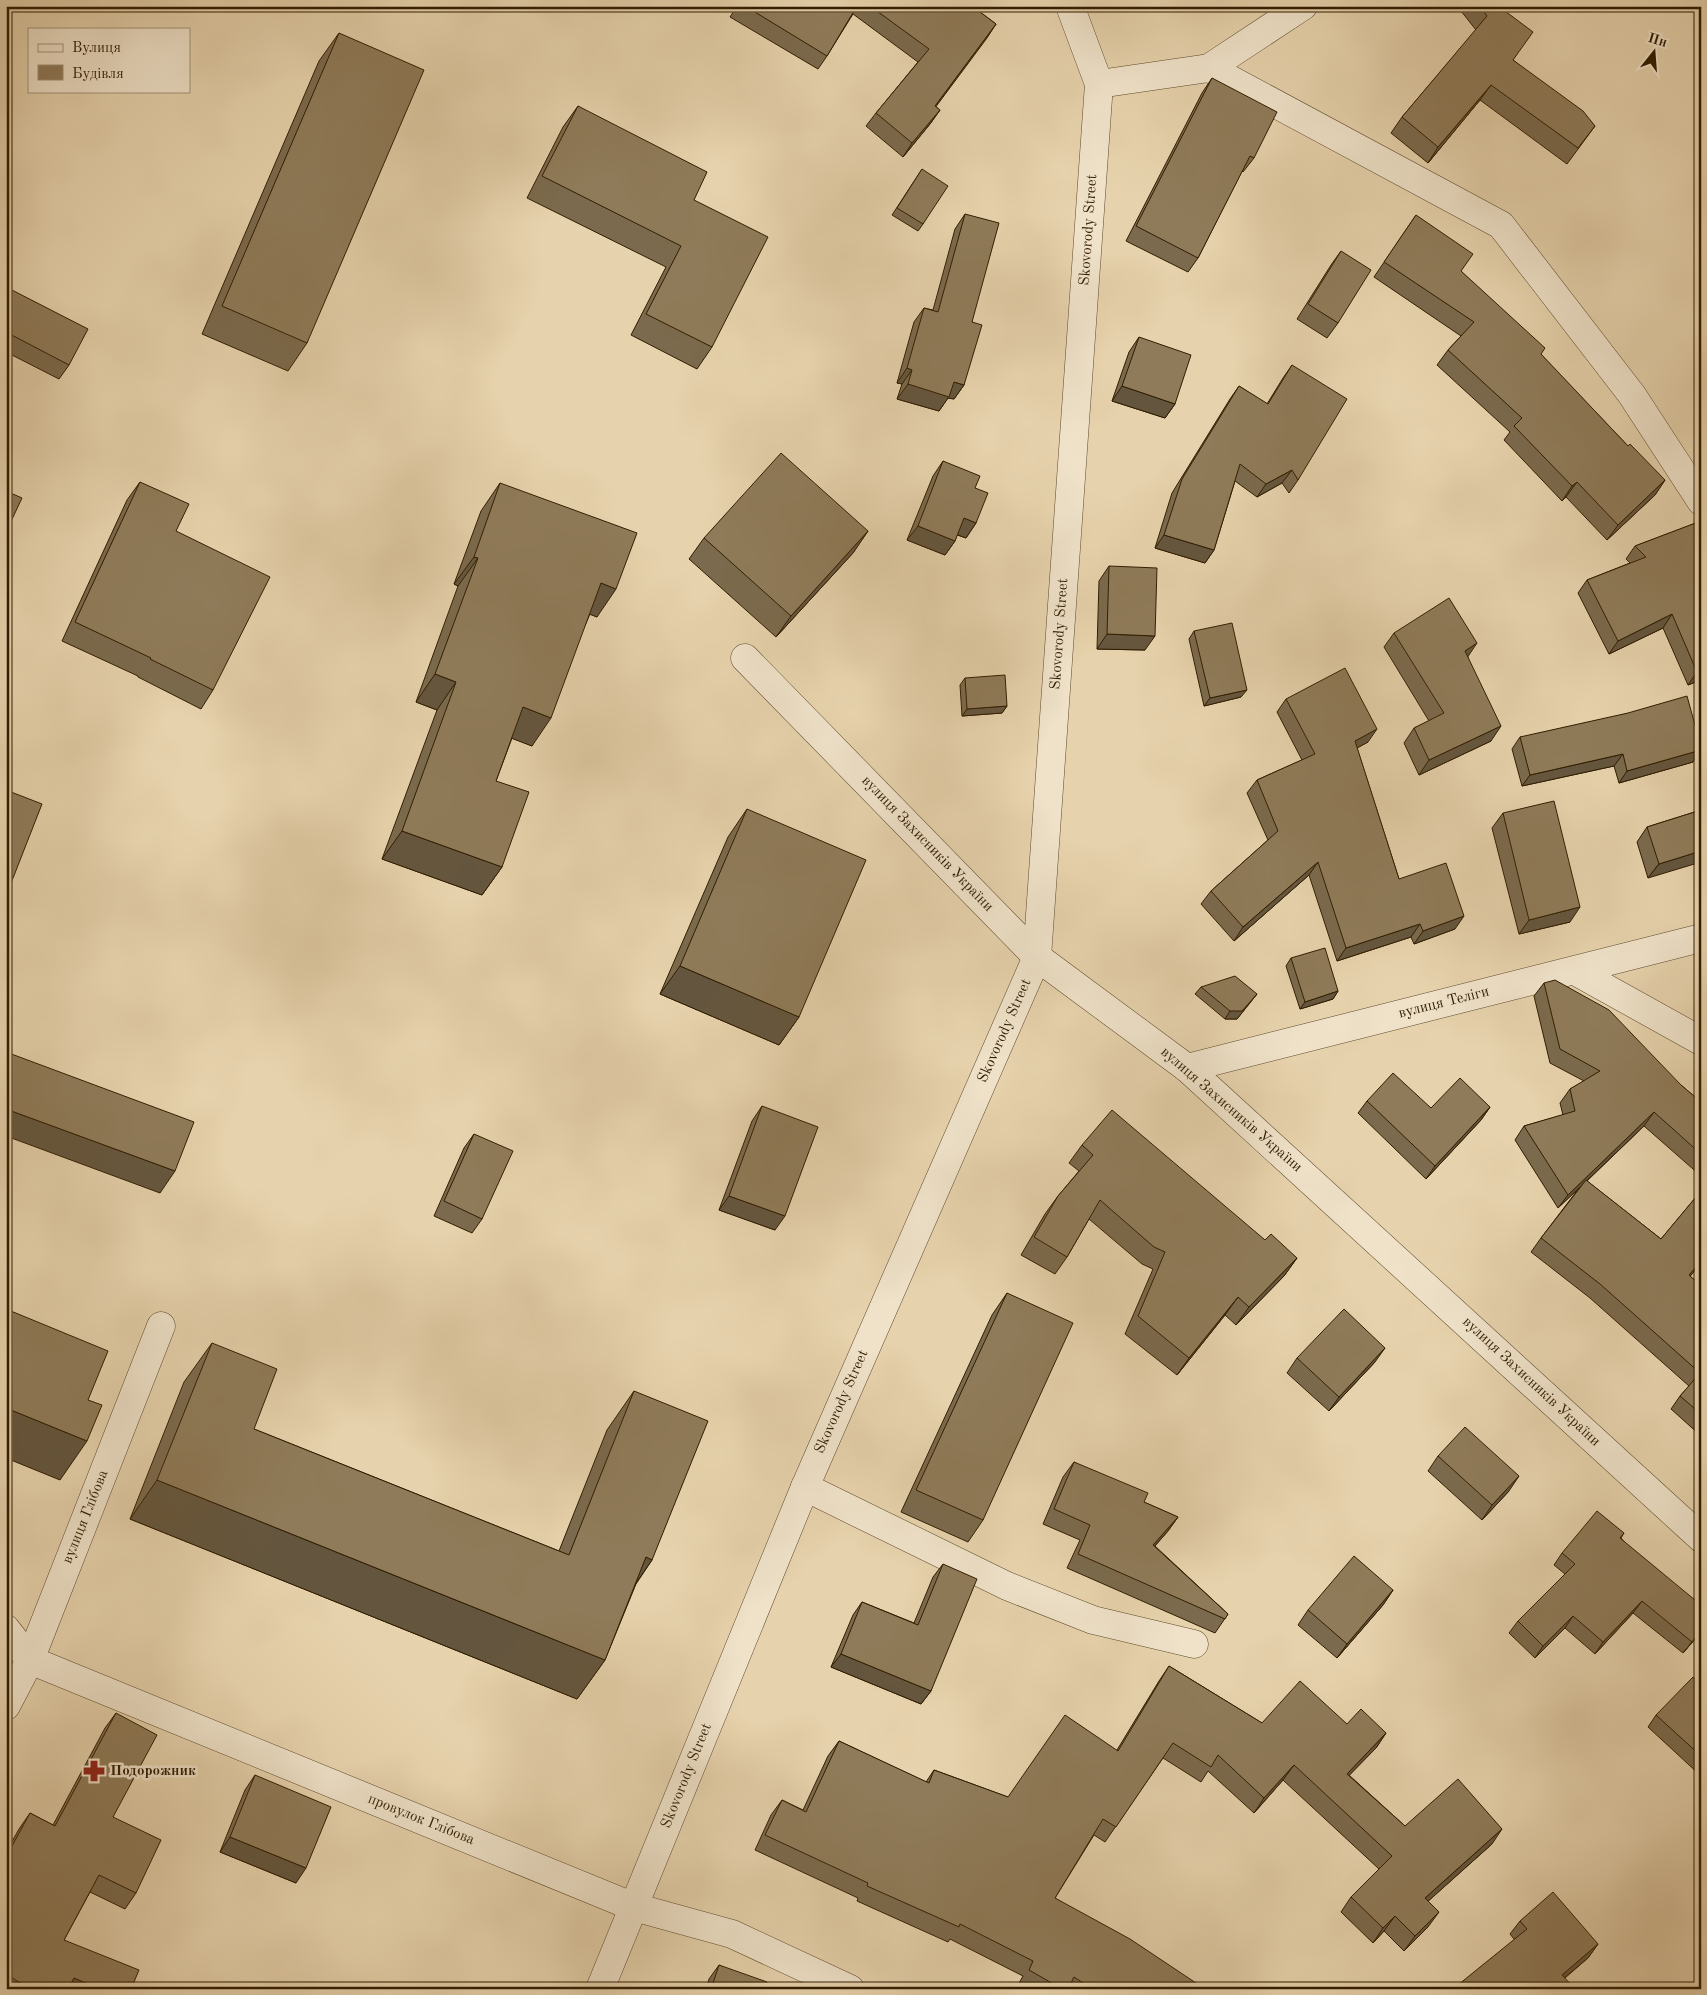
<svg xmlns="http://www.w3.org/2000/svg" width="1707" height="1995" viewBox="0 0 1707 1995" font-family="'Old Standard TT',serif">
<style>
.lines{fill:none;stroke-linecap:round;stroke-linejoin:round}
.minor-casing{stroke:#5e4a2b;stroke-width:29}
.minor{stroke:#efe2c9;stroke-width:28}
.wall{fill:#7b6a4d;stroke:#311d00}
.shaded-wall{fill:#64563e;stroke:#311d00}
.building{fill:#8f7b59;stroke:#311d00}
.labels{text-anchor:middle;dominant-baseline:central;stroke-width:5;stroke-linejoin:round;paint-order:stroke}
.street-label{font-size:15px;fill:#311d00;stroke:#efe2c9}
.poi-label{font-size:15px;font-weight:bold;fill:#311d00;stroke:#efe2c9;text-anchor:start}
</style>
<rect width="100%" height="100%" fill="#e6d2ac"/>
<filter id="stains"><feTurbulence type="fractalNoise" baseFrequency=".004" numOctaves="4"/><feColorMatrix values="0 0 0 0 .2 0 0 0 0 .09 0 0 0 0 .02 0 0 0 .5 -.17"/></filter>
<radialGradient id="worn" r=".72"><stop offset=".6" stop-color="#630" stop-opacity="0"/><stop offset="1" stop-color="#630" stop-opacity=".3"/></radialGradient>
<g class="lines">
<g class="minor-casing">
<g id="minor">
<polyline points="1209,68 1501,225 1632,395 1701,501"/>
<polyline points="1099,84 1209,68 1303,6"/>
<polyline points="745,658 1037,957 1187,1068 1701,1538"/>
<polyline points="1575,971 1701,1041"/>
<polyline points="1187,1068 1701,938"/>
<polyline points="805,1487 1007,1586 1093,1620 1194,1644"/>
<polyline points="6,1629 30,1660 634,1907 732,1934 850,1989"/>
<polyline points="6,1706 30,1660 161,1326"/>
<polyline points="600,1989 805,1487 1037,957 1099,84 1070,6"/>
</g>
</g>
<use href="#minor" class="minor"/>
</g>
<g class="wall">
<polygon points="737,6 972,6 996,24 935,106 940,110 930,124 903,157 866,126 876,113 918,62 853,14 827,56 818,69 730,17"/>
<polygon points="1457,6 1515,6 1506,12 1513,60 1595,126 1567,164 1480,100 1428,163 1391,133 1402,117 1476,30"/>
<polygon points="339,33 307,343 288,371 202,334 319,61"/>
<polygon points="1212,78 1254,158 1243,172 1242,171 1198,258 1188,272 1126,241 1202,93"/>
<polygon points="578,106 694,200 712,347 697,369 631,335 666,267 527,198 563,127"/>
<polygon points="922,169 923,224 918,231 892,215"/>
<polygon points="965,214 972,322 964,385 954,399 948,398 939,411 897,399 902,384 897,383 914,322 924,308 933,310 955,229"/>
<polygon points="1416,215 1461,271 1628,446 1665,480 1655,495 1607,540 1566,497 1562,501 1504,440 1510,432 1437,365 1448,350 1461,336 1374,277"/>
<polygon points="1341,251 1338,323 1327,338 1297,319 1331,265"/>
<polygon points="6,287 69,365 59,379 6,352"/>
<polygon points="1139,337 1175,404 1165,418 1112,401 1129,352"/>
<polygon points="1292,365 1298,480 1289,493 1282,483 1257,497 1235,481 1214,550 1205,563 1155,548 1172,493 1230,399 1239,386 1267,404 1283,378"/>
<polygon points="943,461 975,488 976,523 966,538 957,535 955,541 945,555 907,540 933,476"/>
<polygon points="140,482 176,531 213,690 201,709 138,677 138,676 62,641 127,500"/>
<polygon points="500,483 597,617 590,614 532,746 512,738 496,781 502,867 482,895 382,859 437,710 416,702 458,586 454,584 481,511"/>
<polygon points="1701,521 1701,680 1688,685 1663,628 1609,654 1578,593 1587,580 1630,563 1626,559 1635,546"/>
<polygon points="868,531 853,553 776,637 689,559 704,538"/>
<polygon points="1109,566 1145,650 1097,649 1099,581"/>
<polygon points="1194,631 1241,697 1204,706 1189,639"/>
<polygon points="1394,633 1468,657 1491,741 1419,775 1404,743 1414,728 1429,721 1384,647"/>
<polygon points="965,678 1007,706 1002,713 962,716 960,685"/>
<polygon points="1286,699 1368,742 1357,748 1399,879 1455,929 1414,944 1411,937 1337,961 1309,875 1234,941 1201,904 1211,891 1268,840 1247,793 1257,780 1302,760 1277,712"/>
<polygon points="1520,737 1693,762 1619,783 1614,766 1522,786 1512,749"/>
<polygon points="1701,757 1701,777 1697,763"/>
<polygon points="747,809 799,1017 779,1045 660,994 728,837"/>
<polygon points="1701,810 1648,878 1637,842 1647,827"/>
<polygon points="1503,813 1570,922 1519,934 1492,828"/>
<polygon points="1291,958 1338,991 1333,999 1300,1009 1286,966"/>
<polygon points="1544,983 1681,1085 1701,1102 1701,1176 1644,1126 1587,1181 1661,1239 1701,1191 1701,1264 1690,1276 1701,1286 1701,1436 1671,1409 1680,1396 1689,1386 1590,1298 1531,1252 1541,1238 1579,1188 1558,1208 1515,1140 1524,1126 1563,1115 1560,1103 1570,1089 1584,1081 1550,1063 1534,996"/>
<polygon points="1201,987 1257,994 1237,1019 1225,1019 1195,994"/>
<polygon points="1367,1101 1431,1108 1490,1107 1481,1120 1426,1179 1358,1113"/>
<polygon points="762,1106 775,1230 719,1210 752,1121"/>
<polygon points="474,1134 482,1219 472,1233 434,1216 464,1148"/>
<polygon points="1082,1145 1265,1240 1297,1258 1284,1276 1236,1325 1225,1315 1177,1375 1125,1334 1153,1269 1142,1264 1089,1219 1067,1257 1055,1274 1021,1255 1045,1214 1058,1196 1079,1171 1069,1163"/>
<polygon points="1007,1293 983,1520 968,1542 901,1512 992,1315"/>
<polygon points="212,1343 254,1429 559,1551 607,1430 634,1391 652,1560 636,1584 605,1660 577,1699 130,1519 184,1382"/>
<polygon points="1297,1358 1375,1362 1329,1411 1287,1373"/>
<polygon points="1438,1456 1509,1491 1482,1520 1428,1471"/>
<polygon points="1074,1462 1144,1502 1178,1517 1168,1531 1155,1546 1228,1614 1215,1633 1067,1568 1080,1540 1043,1524 1063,1477"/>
<polygon points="1624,1533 1621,1538 1701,1632 1683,1653 1633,1613 1595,1654 1565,1628 1535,1658 1509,1633 1518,1621 1565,1574 1554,1565 1562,1553"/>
<polygon points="943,1564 931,1691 921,1704 831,1667 853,1615 862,1602 914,1623 933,1577"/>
<polygon points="1393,1590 1383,1605 1337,1658 1298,1625 1308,1610"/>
<polygon points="1169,1666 1262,1723 1347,1724 1386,1733 1376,1748 1349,1775 1405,1826 1492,1844 1428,1901 1428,1927 1404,1951 1384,1931 1373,1943 1341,1912 1351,1897 1379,1869 1283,1780 1254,1813 1208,1771 1201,1782 1163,1758 1105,1842 1094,1835 1055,1898 1205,1989 1025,1989 1018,1985 1023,1976 950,1939 948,1942 857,1901 858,1898 755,1850 771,1815 782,1800 803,1810 828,1756 839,1741 926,1782 934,1770 1008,1797 1117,1750 1159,1681"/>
<polygon points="1701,1684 1701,1776 1648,1727 1656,1715"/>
<polygon points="116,1713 113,1817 136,1893 125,1909 90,1892 64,1940 131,1989 6,1989 6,1852 19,1829 30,1813 53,1825 105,1728"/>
<polygon points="255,1775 296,1883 220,1852 245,1790"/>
<polygon points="1701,1879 1701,1891 1695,1887"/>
<polygon points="1520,1921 1598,1944 1588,1958 1565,1978 1514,1939 1510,1934"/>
<polygon points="719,1965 765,1989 706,1989 709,1979"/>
</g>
<g class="shaded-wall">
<polygon points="1503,6 1515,6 1490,24 1501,8"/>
<polygon points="996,24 987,38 926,120 935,106"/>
<polygon points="1491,85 1480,100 1428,163 1438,147"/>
<polygon points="940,110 930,124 903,157 912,143"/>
<polygon points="907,368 912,370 902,384 897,383"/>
<polygon points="954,382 964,385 954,399 948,398 939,411 897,399 908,384"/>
<polygon points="1122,386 1175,404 1165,418 1112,401"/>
<polygon points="1292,470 1282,483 1257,497 1266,484"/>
<polygon points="1665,480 1655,495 1607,540 1618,525"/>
<polygon points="1577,482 1566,497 1562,501 1572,486"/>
<polygon points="964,518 976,523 966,538 953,533"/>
<polygon points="918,526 955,541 945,555 907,540"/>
<polygon points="868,531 853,553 776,637 791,616"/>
<polygon points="1164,535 1214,550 1205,563 1155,548"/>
<polygon points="474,557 478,558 458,586 454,584"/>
<polygon points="601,583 616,589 597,617 581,611"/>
<polygon points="1672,614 1663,628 1609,654 1618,641"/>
<polygon points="1107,634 1155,636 1145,650 1097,649"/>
<polygon points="1477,643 1467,658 1465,651"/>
<polygon points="1701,671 1701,680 1688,685 1697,672"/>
<polygon points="435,674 456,682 437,710 416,702"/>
<polygon points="1247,690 1241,697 1204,706 1210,698"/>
<polygon points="1007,706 1002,713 962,716 967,709"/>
<polygon points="523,707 551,718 532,746 503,735"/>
<polygon points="1501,726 1491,741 1419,775 1429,760"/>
<polygon points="1377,729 1368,742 1346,754 1355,741"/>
<polygon points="1701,750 1693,762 1619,783 1627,771"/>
<polygon points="1623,754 1614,766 1522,786 1530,775"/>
<polygon points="402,831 502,867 482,895 382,859"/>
<polygon points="1701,851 1701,862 1648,878 1659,864"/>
<polygon points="1318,862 1309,875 1234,941 1243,927"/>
<polygon points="1580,907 1570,922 1519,934 1529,920"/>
<polygon points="1464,916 1455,929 1414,944 1423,931"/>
<polygon points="1420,924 1411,937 1337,961 1346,948"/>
<polygon points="680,966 799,1017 779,1045 660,994"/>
<polygon points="1338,991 1333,999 1300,1009 1305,1002"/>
<polygon points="1257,994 1237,1019 1225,1019 1230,1011"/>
<polygon points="1490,1107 1481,1120 1426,1179 1435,1166"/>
<polygon points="6,1109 175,1171 160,1193 6,1136"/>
<polygon points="1654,1112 1644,1126 1558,1208 1568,1195"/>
<polygon points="729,1196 785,1216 775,1230 719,1210"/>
<polygon points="1297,1258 1284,1276 1236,1325 1249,1307"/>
<polygon points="1701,1261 1701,1264 1679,1289 1689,1275"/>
<polygon points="1238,1297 1225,1315 1177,1375 1189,1358"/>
<polygon points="1385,1348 1375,1362 1329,1411 1339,1397"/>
<polygon points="6,1408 87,1441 60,1480 6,1458"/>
<polygon points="1519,1476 1509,1491 1482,1520 1492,1505"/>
<polygon points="157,1480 605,1660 577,1699 130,1519"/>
<polygon points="1178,1517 1168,1531 1143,1559 1153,1545"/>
<polygon points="646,1557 652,1560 625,1599"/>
<polygon points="1393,1590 1383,1605 1337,1658 1347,1644"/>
<polygon points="1642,1601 1633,1613 1595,1654 1603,1642"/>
<polygon points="1573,1616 1565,1628 1535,1658 1543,1646"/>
<polygon points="1701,1630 1701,1632 1683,1653 1692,1642"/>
<polygon points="841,1654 931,1691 921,1704 831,1667"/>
<polygon points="1386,1733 1376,1748 1337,1788 1347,1774"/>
<polygon points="1294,1765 1283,1780 1254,1813 1264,1798"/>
<polygon points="1502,1829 1492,1844 1415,1913 1425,1898"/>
<polygon points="230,1837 306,1868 296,1883 220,1852"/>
<polygon points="1439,1912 1428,1927 1404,1951 1415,1936"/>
<polygon points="1395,1916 1384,1931 1373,1943 1383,1928"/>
<polygon points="1598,1944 1588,1958 1552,1988 1562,1975"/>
<polygon points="74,1978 100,1989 67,1989"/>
</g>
<g class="building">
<polygon points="745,6 857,6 827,56"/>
<polygon points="870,6 972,6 996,24 935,106 940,110 912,143 876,113 929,49"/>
<polygon points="1480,6 1503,6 1501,8 1533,32 1513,60 1583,111 1595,126 1578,148 1491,85 1438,147 1402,117 1487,16"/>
<polygon points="339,33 424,70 307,343 222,306"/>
<polygon points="1212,78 1277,112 1254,158 1250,156 1198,258 1136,226"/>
<polygon points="578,106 707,172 694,200 768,237 712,347 646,314 681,246 542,176"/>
<polygon points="922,169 948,186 923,224 897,208"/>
<polygon points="965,214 999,223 972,322 982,325 964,385 954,382 949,397 908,384 912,370 907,368 924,308 938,312"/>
<polygon points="1416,215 1473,254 1461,271 1545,348 1541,354 1628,446 1630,444 1665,480 1618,525 1577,482 1572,486 1514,426 1522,418 1448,350 1474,322 1384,262"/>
<polygon points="1341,251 1371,270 1338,323 1308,304"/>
<polygon points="6,287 88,329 69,365 6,332"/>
<polygon points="1139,337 1191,355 1175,404 1122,386"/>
<polygon points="1292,365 1347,399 1298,480 1292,470 1266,484 1240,464 1214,550 1164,535 1182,479 1239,386 1268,404"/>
<polygon points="781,453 868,531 791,616 704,538"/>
<polygon points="943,461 980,476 975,488 988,493 976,523 964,518 955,541 918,526"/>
<polygon points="140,482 189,504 176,531 270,577 213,690 150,659 151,658 75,622"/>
<polygon points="500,483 637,533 616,589 601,583 551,718 523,707 496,781 529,792 502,867 402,831 456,682 435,674 478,558 474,557"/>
<polygon points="6,491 22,498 6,532"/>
<polygon points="1701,521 1701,671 1697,672 1672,614 1618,641 1587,580 1646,557 1635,546"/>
<polygon points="1109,566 1157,568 1155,636 1107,634"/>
<polygon points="1449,598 1477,643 1465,651 1501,726 1429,760 1414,728 1444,713 1394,633"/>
<polygon points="1232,623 1247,690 1210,698 1194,631"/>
<polygon points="1345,668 1377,729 1355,741 1399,879 1446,863 1464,916 1423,931 1420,924 1346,948 1318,862 1243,927 1211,891 1278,831 1257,780 1315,754 1286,699"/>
<polygon points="1005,675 1007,706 967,709 965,678"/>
<polygon points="1687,696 1701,747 1701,750 1627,771 1623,754 1530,775 1520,737 1628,713"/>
<polygon points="6,790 42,804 6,896"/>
<polygon points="1554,801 1580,907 1529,920 1503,813"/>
<polygon points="747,809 866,860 799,1017 680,966"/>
<polygon points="1701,810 1701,851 1659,864 1647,827"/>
<polygon points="1325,948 1338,991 1305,1002 1291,958"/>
<polygon points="1235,976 1257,994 1242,1011 1230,1011 1201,987"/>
<polygon points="1555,980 1609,1010 1681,1085 1701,1102 1701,1154 1654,1112 1568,1195 1524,1126 1575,1111 1570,1089 1600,1071 1560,1049 1544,983"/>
<polygon points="6,1052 194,1122 175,1171 6,1109"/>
<polygon points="1393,1073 1431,1108 1460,1078 1490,1107 1435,1166 1367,1101"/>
<polygon points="762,1106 818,1127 785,1216 729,1196"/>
<polygon points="1112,1110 1265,1240 1271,1234 1297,1258 1249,1307 1238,1297 1189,1358 1138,1316 1165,1252 1154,1247 1100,1200 1067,1257 1034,1237 1058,1196 1093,1155 1082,1145"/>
<polygon points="474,1134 513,1151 482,1219 444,1201"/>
<polygon points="1586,1180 1661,1239 1701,1191 1701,1261 1689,1275 1701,1286 1701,1414 1680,1396 1700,1373 1600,1284 1541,1238"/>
<polygon points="1007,1293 1073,1323 983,1520 916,1490"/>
<polygon points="6,1309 108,1351 88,1400 102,1405 87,1441 6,1408"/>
<polygon points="1344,1309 1385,1348 1339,1397 1297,1358"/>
<polygon points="212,1343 277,1369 254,1429 569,1555 634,1391 708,1421 652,1560 646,1557 605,1660 157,1480"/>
<polygon points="1465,1427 1519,1476 1492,1505 1438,1456"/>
<polygon points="1074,1462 1148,1493 1144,1502 1178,1517 1153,1545 1228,1614 1225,1619 1078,1554 1090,1525 1054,1509"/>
<polygon points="1597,1511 1624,1533 1620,1538 1701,1605 1701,1630 1692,1642 1642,1601 1603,1642 1573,1616 1543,1646 1518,1621 1575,1564 1562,1553"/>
<polygon points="1354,1556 1393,1590 1347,1644 1308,1610"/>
<polygon points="943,1564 977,1579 931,1691 841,1654 862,1602 918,1625"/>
<polygon points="1169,1666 1262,1723 1300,1681 1347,1724 1361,1709 1386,1733 1347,1774 1405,1826 1458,1779 1502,1829 1425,1898 1439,1912 1415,1936 1395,1916 1383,1928 1351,1897 1392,1856 1294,1765 1264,1798 1218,1755 1211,1767 1173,1743 1116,1827 1103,1819 1055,1898 1130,1939 1205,1989 1092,1989 1074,1977 1068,1989 1062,1989 1029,1970 1033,1961 960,1924 959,1927 867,1886 868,1883 765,1835 782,1800 806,1812 839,1741 929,1783 934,1770 1008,1797 1065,1715 1118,1751"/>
<polygon points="1693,1677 1701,1684 1701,1756 1656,1715"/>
<polygon points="116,1713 157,1735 113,1817 161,1840 136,1893 99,1875 64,1940 139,1970 131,1989 100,1989 74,1978 68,1989 30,1989 6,1974 6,1857 30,1813 55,1826"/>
<polygon points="255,1775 331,1807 306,1868 230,1837"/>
<polygon points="1553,1892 1598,1944 1562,1975 1575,1989 1453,1989 1527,1929 1520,1921"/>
<polygon points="719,1965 767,1982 765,1989 711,1989"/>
</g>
<defs>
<g id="pharmacy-bare" transform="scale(1.725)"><path d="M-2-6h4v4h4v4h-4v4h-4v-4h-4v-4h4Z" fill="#8f2418" stroke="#efe2c9" stroke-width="2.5" paint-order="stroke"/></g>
</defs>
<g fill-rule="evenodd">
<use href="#pharmacy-bare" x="94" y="1771"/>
</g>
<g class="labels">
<g class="street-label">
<text transform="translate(1089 230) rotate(-86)">Skovorody Street</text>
<text transform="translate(1060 634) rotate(-86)">Skovorody Street</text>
<text transform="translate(927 844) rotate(46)">вулиця Захисників України</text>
<text transform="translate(1444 1003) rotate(-14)">вулиця Теліги</text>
<text transform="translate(1005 1031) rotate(-66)">Skovorody Street</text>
<text transform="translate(1231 1110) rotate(41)">вулиця Захисників України</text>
<text transform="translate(1531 1382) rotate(43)">вулиця Захисників України</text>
<text transform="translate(842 1402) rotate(-66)">Skovorody Street</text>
<text transform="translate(86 1517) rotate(-68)">вулиця Глібова</text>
<text transform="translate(687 1776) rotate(-68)">Skovorody Street</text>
<text transform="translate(421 1820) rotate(22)">провулок Глібова</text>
</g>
<g class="poi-label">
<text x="110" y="1771">Подорожник</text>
</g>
</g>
<rect width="1707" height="1995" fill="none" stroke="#e6d2ac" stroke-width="25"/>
<rect x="8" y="8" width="1692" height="1980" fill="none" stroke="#311d00" stroke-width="2.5"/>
<rect x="12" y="12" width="1682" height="1970" fill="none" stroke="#311d00"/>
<rect x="28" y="28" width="162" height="65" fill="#efe2c9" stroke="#a39379"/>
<rect x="38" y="44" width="25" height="8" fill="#efe2c9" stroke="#a39379"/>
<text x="72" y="52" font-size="15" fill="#311d00">Вулиця</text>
<rect x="38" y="65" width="25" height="15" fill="#8f7b59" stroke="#a39379"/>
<text x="72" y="78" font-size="15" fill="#311d00">Будівля</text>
<g transform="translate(1654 52) rotate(17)" stroke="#efe2c9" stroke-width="4" paint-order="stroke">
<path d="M0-4L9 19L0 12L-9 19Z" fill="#311d00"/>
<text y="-8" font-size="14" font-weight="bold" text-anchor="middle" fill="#311d00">Пн</text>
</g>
<rect width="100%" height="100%" filter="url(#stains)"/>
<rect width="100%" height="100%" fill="url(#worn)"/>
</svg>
